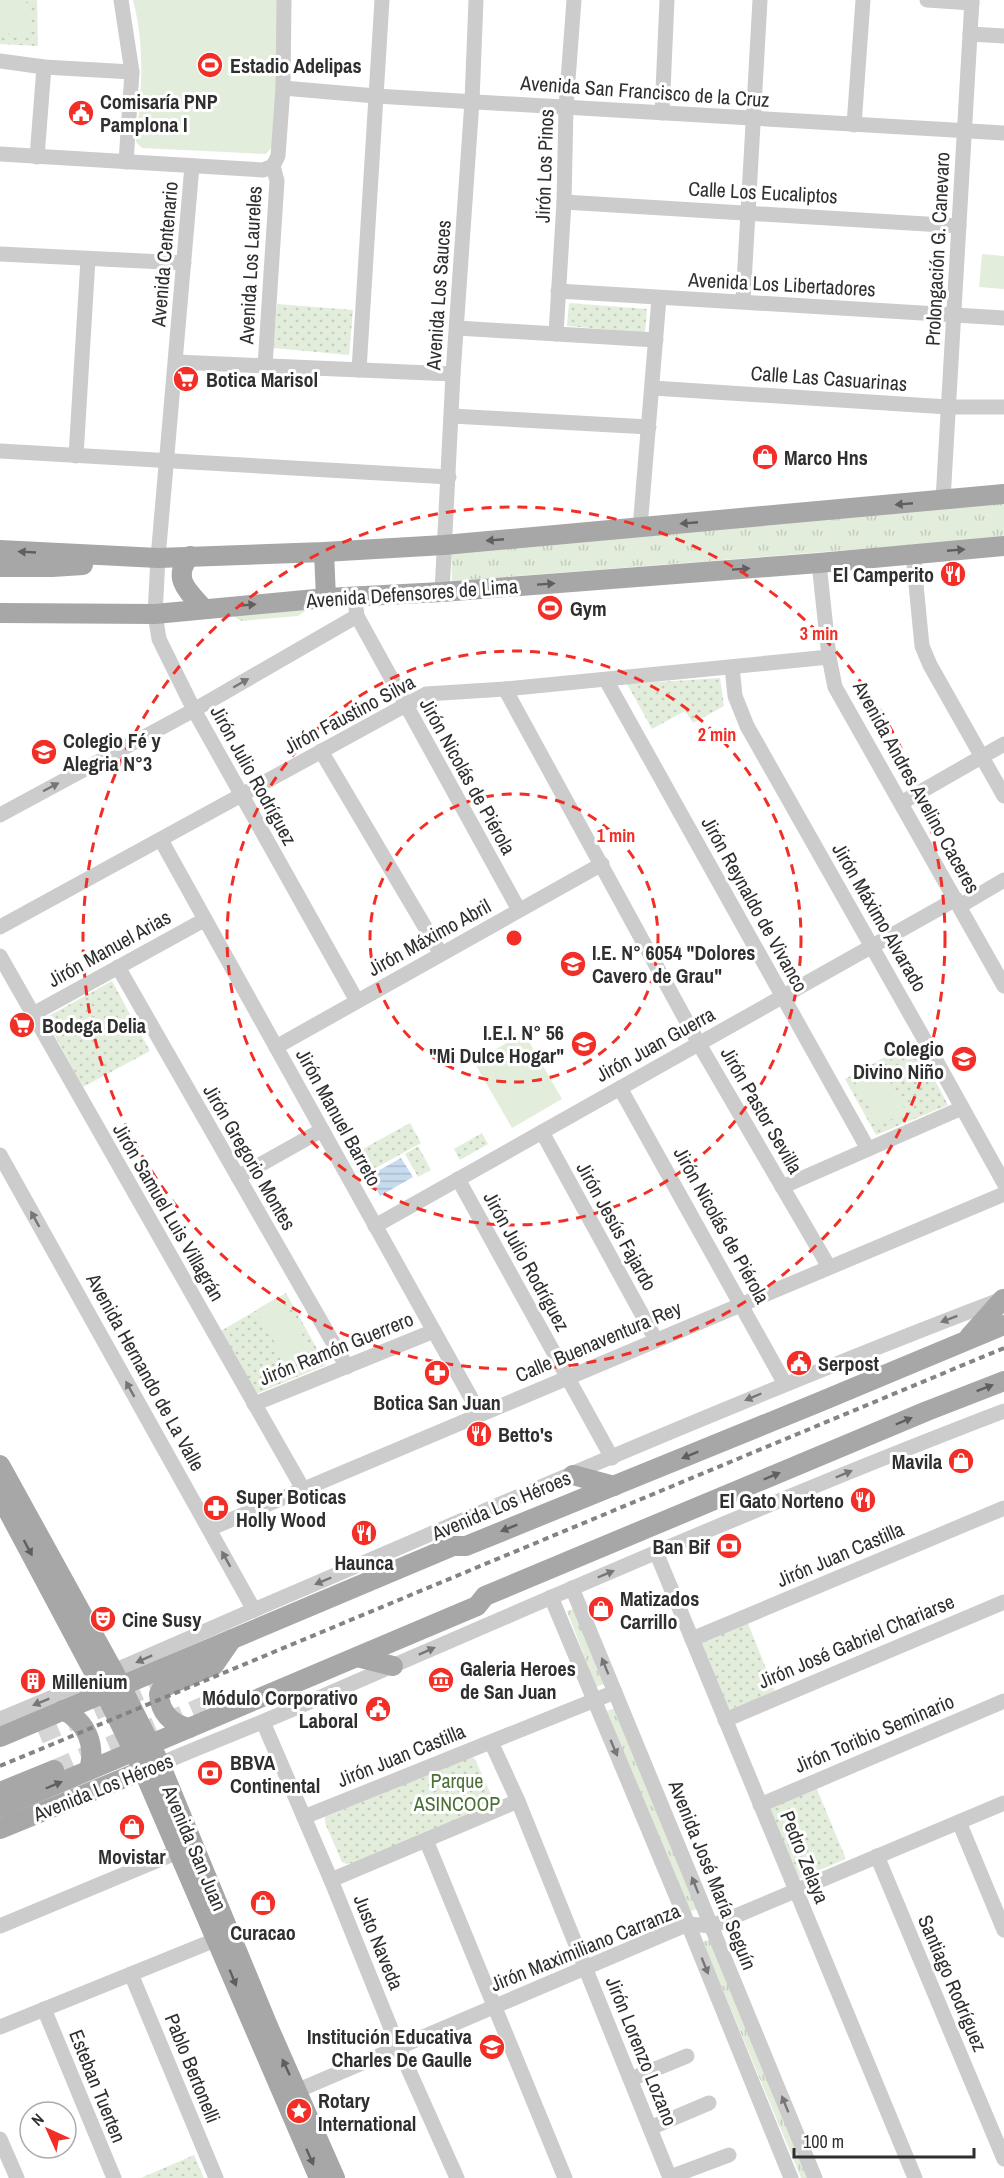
<svg xmlns="http://www.w3.org/2000/svg" width="1004" height="2178" viewBox="0 0 1004 2178" font-family="'Archivo Narrow',sans-serif">
<style>
.grass{fill:url(#grass-tufts)}
.park{fill:url(#park-dots)}
.pitch{fill:#e3eddc}
.water{fill:url(#water-rules)}
.lines{fill:none;stroke-linecap:round;stroke-linejoin:round}
.major-tunnel{stroke:#d5d5d5;stroke-width:20;stroke-dasharray:20 10;stroke-linecap:butt}
.minor{stroke:#ccc;stroke-width:15}
.major{stroke:#a7a7a7;stroke-width:20}
.rail{stroke:#848484;stroke-width:4;stroke-dasharray:6 4.5;stroke-linecap:butt}
.oneway{fill:#5f5f5f}
.oneway2{fill:#767676}
.ring{fill:none;stroke:#f22e26;stroke-width:3;stroke-dasharray:10 8}
.labels{text-anchor:middle;dominant-baseline:central;stroke-width:6;stroke-linejoin:round;paint-order:stroke}
.poi-label{font-size:20px;font-weight:bold;fill:#2f2f2f;stroke:#fff;text-anchor:start}
.street-label{font-size:20px;fill:#2f2f2f;stroke:#fff}
.park-label{font-size:20px;fill:#4c6f39;stroke:#fff}
.centre{fill:#f22e26;stroke:#fff;stroke-width:3}
.ring-label{font-size:18px;text-anchor:middle;font-weight:bold;fill:#f22e26;stroke:#fff;stroke-width:6;stroke-linejoin:round;paint-order:stroke}
</style>
<defs>
<pattern id="grass-tufts" width="24" height="20" patternUnits="userSpaceOnUse" patternTransform="scale(1.5)"><rect width="24" height="20" fill="#e3eddc"/><path d="M3 7l-1-3M5 7V3M7 7l1-3M15 17l-1-3M17 17v-4M19 17l1-3" fill="none" stroke="#c3ccbd"/></pattern>
<pattern id="park-dots" width="8" height="8" patternUnits="userSpaceOnUse" patternTransform="scale(1.5)"><rect width="8" height="8" fill="#e3eddc"/><path d="M2 2h.1M6 6h.1" fill="none" stroke="#c3ccbd" stroke-width="1.8" stroke-linecap="round"/></pattern>
<pattern id="water-rules" width="6" height="5" patternUnits="userSpaceOnUse" patternTransform="scale(1.5)"><rect width="6" height="5" fill="#c7dbef"/><path d="M0 2.5h6" fill="none" stroke="#abbccd"/></pattern>
</defs>
<rect width="100%" height="100%" fill="#fff"/>
<g class="grass">
<polygon points="1004,500 1004,538 452,581 451,551"/>
<polygon points="309,608 298,616 241,621 232,615"/>
<polygon points="575,1608 604,1684 596,1687 567,1611"/>
<polygon points="615,1708 697,1909 689,1912 607,1711"/>
<polygon points="713,1938 810,2178 801,2178 703,1942"/>
</g>
<g class="park">
<polygon points="0,0 37,0 38,46 0,44"/>
<polygon points="569,303 647,309 645,333 567,326"/>
<polygon points="277,304 353,310 349,355 273,348"/>
<polygon points="720,678 724,706 693,723 685,711 652,729 627,684"/>
<polygon points="112,981 150,1051 83,1087 45,1018"/>
<polygon points="914,1041 948,1105 876,1135 845,1079"/>
<polygon points="410,1123 421,1143 361,1176 350,1156"/>
<polygon points="482,1133 488,1144 460,1160 454,1149"/>
<polygon points="418,1146 431,1170 418,1177 405,1154"/>
<polygon points="286,1293 326,1365 256,1394 219,1332"/>
<polygon points="747,1621 775,1691 726,1711 698,1641"/>
<polygon points="470,1756 475,1759 493,1799 491,1806 353,1863 346,1864 342,1862 325,1823 325,1817"/>
<polygon points="816,1787 846,1859 798,1879 768,1808"/>
<polygon points="194,2155 204,2178 141,2178"/>
</g>
<g class="pitch">
<path d="M133,0H277L280,40L272,147L266,154L142,148L136,142C141,92 146,50 133,0Z"/>
<polygon points="0,1 30,3 28,35 0,33"/>
<polygon points="982,254 1004,256 1004,289 979,287"/>
<polygon points="524,1033 562,1099 512,1128 474,1062"/>
<polygon points="882,1067 906,1111 879,1126 855,1082"/>
<polygon points="280,1296 311,1350 287,1364 256,1310"/>
</g>
<polygon class="water" points="401,1158 413,1177 380,1196 369,1176"/>
<g class="lines">
<g class="major-tunnel">
<polyline points="39,1734 176,1675"/>
<polyline points="54,1770 205,1706"/>
</g>
<g class="minor">
<polyline points="121,0 132,72 126,162"/>
<polyline points="927,0 972,3"/>
<polyline points="970,34 1004,36"/>
<polyline points="0,61 44,67 132,72"/>
<polyline points="283,88 376,96 1004,133"/>
<polyline points="662,113 667,0"/>
<polyline points="854,125 863,0"/>
<polyline points="0,154 263,170 273,166 278,156 283,88 284,0"/>
<polyline points="37,157 44,67"/>
<polyline points="192,166 158,558 155,614 159,639 194,710 357,1001"/>
<polyline points="564,202 959,226"/>
<polyline points="0,254 184,263"/>
<polyline points="558,291 1004,318"/>
<polyline points="743,301 760,0"/>
<polyline points="457,328 656,340"/>
<polyline points="556,334 564,202 566,107 574,0"/>
<polyline points="176,362 453,374"/>
<polyline points="265,366 277,181 273,166"/>
<polyline points="359,370 382,0"/>
<polyline points="653,388 948,407 1004,407"/>
<polyline points="452,416 649,427"/>
<polyline points="0,451 449,477"/>
<polyline points="76,456 88,259"/>
<polyline points="943,500 972,0"/>
<polyline points="640,528 659,298"/>
<polyline points="913,554 922,646 930,665 1004,796"/>
<polyline points="819,563 829,657 835,687 1004,986"/>
<polyline points="442,592 453,374 472,101 476,0"/>
<polyline points="356,608 357,616 519,910"/>
<polyline points="732,667 735,696 747,726 923,1037 1004,1183"/>
<polyline points="606,680 868,1149"/>
<polyline points="505,689 699,1044 829,1267"/>
<polyline points="321,751 441,954"/>
<polyline points="901,803 1004,744"/>
<polyline points="0,815 194,710 357,616"/>
<polyline points="161,840 480,1414"/>
<polyline points="960,906 1004,880"/>
<polyline points="0,927 426,694 505,689 829,657"/>
<polyline points="0,956 303,1489"/>
<polyline points="118,967 347,1367"/>
<polyline points="33,1014 204,920"/>
<polyline points="276,1047 602,864"/>
<polyline points="620,1088 785,1384"/>
<polyline points="542,1132 656,1340"/>
<polyline points="0,1155 254,1610"/>
<polyline points="238,1177 322,1130"/>
<polyline points="458,1179 612,1458"/>
<polyline points="782,1187 962,1108"/>
<polyline points="375,1226 956,899"/>
<polyline points="254,1404 434,1331"/>
<polyline points="209,1529 1004,1194"/>
<polyline points="656,1552 915,2178"/>
<polyline points="572,1588 815,2178"/>
<polyline points="551,1597 688,1924 791,2178"/>
<polyline points="692,1639 1004,1508"/>
<path d="M0,1719C86,1684 171,1646 256,1609C503,1503 750,1395 1002,1299"/>
<polyline points="725,1720 1004,1602"/>
<polyline points="263,1722 331,1880 398,2046 457,2178"/>
<polyline points="491,1742 518,1801 670,2178"/>
<path d="M160,1764C206,1744 254,1726 300,1706C534,1605 766,1502 1004,1411"/>
<polyline points="760,1805 1004,1701"/>
<polyline points="304,1817 615,1692"/>
<polyline points="959,1822 1004,1930"/>
<polyline points="426,1840 565,2178"/>
<polyline points="877,1856 1004,2159"/>
<polyline points="331,1880 518,1801"/>
<polyline points="0,1926 180,1851"/>
<polyline points="131,1974 216,2178"/>
<polyline points="44,2009 114,2178"/>
<polyline points="0,2027 225,1936"/>
<polyline points="631,2079 687,2056"/>
<polyline points="287,2095 688,1924 712,1926 1004,1803"/>
<polyline points="650,2128 709,2103"/>
<polyline points="0,2139 17,2178"/>
<polyline points="670,2177 729,2155"/>
</g>
<g class="major">
<polyline points="0,550 158,558 324,552 444,545 1004,494"/>
<polyline points="324,552 326,598"/>
<path d="M190,556C171,578 188,591 204,609"/>
<polyline points="0,567 52,567 83,565"/>
<polyline points="0,613 155,614 326,598 442,592 819,563 1004,546"/>
<polyline points="969,1337 1003,1299"/>
<polyline points="0,1465 114,1672 160,1764 268,2026 335,2178"/>
<polyline points="573,1475 614,1486"/>
<polyline points="0,1496 105,1693 143,1770 319,2178"/>
<polyline points="357,1657 393,1666"/>
<path d="M63,1710C87,1722 96,1745 89,1770"/>
<path d="M189,1728C171,1724 160,1713 159,1694L162,1688L214,1665L232,1639"/>
<polyline points="0,1737 453,1546 466,1546 822,1401 1004,1325"/>
<polyline points="0,1792 54,1770"/>
<polyline points="0,1808 477,1606 485,1596 927,1411 1004,1381"/>
<polyline points="0,1829 156,1765"/>
</g>
<polyline class="rail" points="0,1766 1004,1348"/>
</g>
<defs><path id="oneway-solid" d="M-6-.8H1V-3.2L6.5 0L1 3.2V.8H-6Z" transform="scale(1.5)"/></defs>
<g class="oneway">
<use href="#oneway-solid" transform="translate(904 504) rotate(175)"/>
<use href="#oneway-solid" transform="translate(689 523) rotate(175)"/>
<use href="#oneway-solid" transform="translate(495 540) rotate(175)"/>
<use href="#oneway-solid" transform="translate(956 550) rotate(-5)"/>
<use href="#oneway-solid" transform="translate(27 552) rotate(-177)"/>
<use href="#oneway-solid" transform="translate(741 569) rotate(-4)"/>
<use href="#oneway-solid" transform="translate(546 584) rotate(-4)"/>
<use href="#oneway-solid" transform="translate(247 605) rotate(-5)"/>
<use href="#oneway-solid" transform="translate(985 1388) rotate(-21)"/>
<use href="#oneway-solid" transform="translate(904 1421) rotate(-23)"/>
<use href="#oneway-solid" transform="translate(690 1455) rotate(158)"/>
<use href="#oneway-solid" transform="translate(772 1476) rotate(-23)"/>
<use href="#oneway-solid" transform="translate(509 1528) rotate(158)"/>
<use href="#oneway-solid" transform="translate(28 1548) rotate(62)"/>
<use href="#oneway-solid" transform="translate(54 1785) rotate(-23)"/>
<use href="#oneway-solid" transform="translate(233 1978) rotate(68)"/>
<use href="#oneway-solid" transform="translate(286 2067) rotate(-115)"/>
<use href="#oneway-solid" transform="translate(310 2157) rotate(66)"/>
</g>
<g class="oneway2">
<use href="#oneway-solid" transform="translate(241 683) rotate(-30)"/>
<use href="#oneway-solid" transform="translate(51 787) rotate(-28)"/>
<use href="#oneway-solid" transform="translate(35 1219) rotate(-119)"/>
<use href="#oneway-solid" transform="translate(949 1319) rotate(159)"/>
<use href="#oneway-solid" transform="translate(130 1389) rotate(-119)"/>
<use href="#oneway-solid" transform="translate(753 1397) rotate(157)"/>
<use href="#oneway-solid" transform="translate(844 1474) rotate(-23)"/>
<use href="#oneway-solid" transform="translate(226 1559) rotate(-119)"/>
<use href="#oneway-solid" transform="translate(606 1574) rotate(-23)"/>
<use href="#oneway-solid" transform="translate(323 1581) rotate(157)"/>
<use href="#oneway-solid" transform="translate(427 1651) rotate(-24)"/>
<use href="#oneway-solid" transform="translate(144 1659) rotate(156)"/>
<use href="#oneway-solid" transform="translate(605 1666) rotate(-112)"/>
<use href="#oneway-solid" transform="translate(41 1702) rotate(158)"/>
<use href="#oneway-solid" transform="translate(614 1748) rotate(67)"/>
<use href="#oneway-solid" transform="translate(695 1885) rotate(-112)"/>
<use href="#oneway-solid" transform="translate(705 1966) rotate(68)"/>
<use href="#oneway-solid" transform="translate(785 2104) rotate(-112)"/>
</g>
<g class="ring">
<circle cx="514" cy="938" r="144"/>
<circle cx="514" cy="938" r="287"/>
<circle cx="514" cy="938" r="431"/>
</g>
<defs>
<g id="stadium-disc" transform="scale(1.35)"><circle r="9.5" fill="#f22e26" stroke="#fff"/><path d="M0-5a6.5 5 0 1 0 0 10a6.5 5 0 1 0 0-10ZM-3.5-1.8h7v3.6h-7Z" fill="#fff"/></g>
<g id="civic-disc" transform="scale(1.35)"><circle r="9.5" fill="#f22e26" stroke="#fff"/><path d="M-.6-6.5H3V-4.5H.6V-3L4-1V1h2V6H-6V1h2V-1L-.6-3ZM-1.2 2.5V6h2.4V2.5Z" fill="#fff"/></g>
<g id="supermarket-disc" transform="scale(1.35)"><circle r="9.5" fill="#f22e26" stroke="#fff"/><path d="M-6-5.5h2.5l.6 2H6L4.5 2H-2.5L-4.4-4H-6ZM-1.5 3.2a1.3 1.3 0 1 0 .1 0ZM3 3.2a1.3 1.3 0 1 0 .1 0Z" fill="#fff"/></g>
<g id="shop-disc" transform="scale(1.35)"><circle r="9.5" fill="#f22e26" stroke="#fff"/><path d="M-5-2.5h2.3a2.7 3.5 0 0 1 5.4 0H5L5.5 6h-11ZM-1.5-2.5h3a1.5 2.3 0 0 0-3 0Z" fill="#fff"/></g>
<g id="restaurant-disc" transform="scale(1.35)"><circle r="9.5" fill="#f22e26" stroke="#fff"/><path d="M-5-6h1v4h1v-4h1v4h1v-4h1v5L-1.5 .5V6h-2V.5L-5-1ZM5-6V6H3V1.5H1.5Q1.5-4 5-6Z" fill="#fff"/></g>
<g id="school-disc" transform="scale(1.35)"><circle r="9.5" fill="#f22e26" stroke="#fff"/><path d="M0-5L7-2L0 1L-7-2ZM-4 1L0 2.5L4 1V4Q0 6-4 4Z" fill="#fff"/></g>
<g id="pharmacy-disc" transform="scale(1.35)"><circle r="9.5" fill="#f22e26" stroke="#fff"/><path d="M-2-6h4v4h4v4h-4v4h-4v-4h-4v-4h4Z" fill="#fff"/></g>
<g id="bank-disc" transform="scale(1.35)"><circle r="9.5" fill="#f22e26" stroke="#fff"/><path d="M-6-4H6V4H-6ZM0-2.3a2.3 2.3 0 1 0 0 4.6a2.3 2.3 0 1 0 0-4.6Z" fill="#fff"/></g>
<g id="theatre-disc" transform="scale(1.35)"><circle r="9.5" fill="#f22e26" stroke="#fff"/><path d="M-5-5.5Q0-4 5-5.5V0Q5 5 0 6Q-5 5-5 0ZM-3.3-2.5H-1v1.5H-3.3ZM1-2.5H3.3v1.5H1ZM-2.8 1Q0 5.5 2.8 1Z" fill="#fff"/></g>
<g id="museum-disc" transform="scale(1.35)"><circle r="9.5" fill="#f22e26" stroke="#fff"/><path d="M0-6L6-3V-2H-6V-3ZM-5-1h2V3h-2ZM-1-1h2V3h-2ZM3-1h2V3H3ZM-6 4H6V6H-6Z" fill="#fff"/></g>
<g id="building-disc" transform="scale(1.35)"><circle r="9.5" fill="#f22e26" stroke="#fff"/><path d="M-4-6H4V6H1V3H-1V6H-4ZM-2.5-4.3h1.7v1.8h-1.7ZM.8-4.3h1.7v1.8H.8ZM-2.5-1h1.7V.8h-1.7ZM.8-1h1.7V.8H.8Z" fill="#fff"/></g>
<g id="sight-disc" transform="scale(1.35)"><circle r="9.5" fill="#f22e26" stroke="#fff"/><path d="M0-6L1.8-2.2L6-1.7L2.9 1.2L3.7 5.4L0 3.3L-3.7 5.4L-2.9 1.2L-6-1.7L-1.8-2.2Z" fill="#fff"/></g>
</defs>
<g fill-rule="evenodd">
<use href="#stadium-disc" x="210" y="65"/>
<use href="#civic-disc" x="81" y="113"/>
<use href="#supermarket-disc" x="186" y="379"/>
<use href="#shop-disc" x="765" y="457"/>
<use href="#restaurant-disc" x="953" y="574"/>
<use href="#stadium-disc" x="550" y="608"/>
<use href="#school-disc" x="44" y="752"/>
<use href="#school-disc" x="573" y="964"/>
<use href="#supermarket-disc" x="22" y="1025"/>
<use href="#school-disc" x="584" y="1044"/>
<use href="#school-disc" x="964" y="1059"/>
<use href="#civic-disc" x="799" y="1363"/>
<use href="#pharmacy-disc" x="437" y="1373"/>
<use href="#restaurant-disc" x="479" y="1434"/>
<use href="#shop-disc" x="961" y="1461"/>
<use href="#restaurant-disc" x="863" y="1500"/>
<use href="#pharmacy-disc" x="216" y="1508"/>
<use href="#restaurant-disc" x="364" y="1533"/>
<use href="#bank-disc" x="729" y="1546"/>
<use href="#shop-disc" x="601" y="1609"/>
<use href="#theatre-disc" x="103" y="1619"/>
<use href="#museum-disc" x="441" y="1680"/>
<use href="#building-disc" x="33" y="1681"/>
<use href="#civic-disc" x="378" y="1709"/>
<use href="#bank-disc" x="210" y="1773"/>
<use href="#shop-disc" x="132" y="1827"/>
<use href="#shop-disc" x="263" y="1903"/>
<use href="#school-disc" x="492" y="2047"/>
<use href="#sight-disc" x="299" y="2111"/>
</g>
<g class="labels">
<g class="poi-label">
<text x="230" y="65">Estadio Adelipas</text>
<text x="100" y="101">Comisaría PNP<tspan x="100" dy="23">Pamplona I</tspan></text>
<text x="206" y="379">Botica Marisol</text>
<text x="784" y="457">Marco Hns</text>
<text x="934" y="574" text-anchor="end">El Camperito</text>
<text x="570" y="608">Gym</text>
<text x="63" y="740">Colegio Fé y<tspan x="63" dy="23">Alegria N°3</tspan></text>
<text x="592" y="952">I.E. N° 6054 "Dolores<tspan x="592" dy="23">Cavero de Grau"</tspan></text>
<text x="42" y="1025">Bodega Delia</text>
<text x="564" y="1032" text-anchor="end">I.E.I. N° 56<tspan x="564" dy="23">"Mi Dulce Hogar"</tspan></text>
<text x="944" y="1048" text-anchor="end">Colegio<tspan x="944" dy="23">Divino Niño</tspan></text>
<text x="818" y="1363">Serpost</text>
<text x="437" y="1402" text-anchor="middle">Botica San Juan</text>
<text x="498" y="1434">Betto's</text>
<text x="942" y="1461" text-anchor="end">Mavila</text>
<text x="236" y="1496">Super Boticas<tspan x="236" dy="23">Holly Wood</tspan></text>
<text x="844" y="1500" text-anchor="end">El Gato Norteno</text>
<text x="710" y="1546" text-anchor="end">Ban Bif</text>
<text x="364" y="1562" text-anchor="middle">Haunca</text>
<text x="620" y="1598">Matizados<tspan x="620" dy="23">Carrillo</tspan></text>
<text x="122" y="1619">Cine Susy</text>
<text x="460" y="1668">Galeria Heroes<tspan x="460" dy="23">de San Juan</tspan></text>
<text x="52" y="1681">Millenium</text>
<text x="358" y="1697" text-anchor="end">Módulo Corporativo<tspan x="358" dy="23">Laboral</tspan></text>
<text x="230" y="1762">BBVA<tspan x="230" dy="23">Continental</tspan></text>
<text x="132" y="1856" text-anchor="middle">Movistar</text>
<text x="263" y="1932" text-anchor="middle">Curacao</text>
<text x="472" y="2036" text-anchor="end">Institución Educativa<tspan x="472" dy="23">Charles De Gaulle</tspan></text>
<text x="318" y="2100">Rotary<tspan x="318" dy="23">International</tspan></text>
</g>
<g class="street-label">
<text transform="translate(645 91) rotate(4)">Avenida San Francisco de la Cruz</text>
<text transform="translate(544 166) rotate(-88)">Jirón Los Pinos</text>
<text transform="translate(763 192) rotate(3)">Calle Los Eucaliptos</text>
<text transform="translate(937 249) rotate(-87)">Prolongación G. Canevaro</text>
<text transform="translate(164 254) rotate(-85)">Avenida Centenario</text>
<text transform="translate(250 265) rotate(-87)">Avenida Los Laureles</text>
<text transform="translate(782 284) rotate(3)">Avenida Los Libertadores</text>
<text transform="translate(438 295) rotate(-86)">Avenida Los Sauces</text>
<text transform="translate(829 378) rotate(4)">Calle Las Casuarinas</text>
<text transform="translate(412 593) rotate(-4)">Avenida Defensores de Lima</text>
<text transform="translate(349 714) rotate(-28)">Jirón Faustino Silva</text>
<text transform="translate(254 775) rotate(61)">Jirón Julio Rodríguez</text>
<text transform="translate(468 776) rotate(61)">Jirón Nicolás de Piérola</text>
<text transform="translate(917 787) rotate(61)">Avenida Andres Avelino Caceres</text>
<text transform="translate(755 904) rotate(61)">Jirón Reynaldo de Vivanco</text>
<text transform="translate(880 917) rotate(60)">Jirón Máximo Alvarado</text>
<text transform="translate(429 937) rotate(-29)">Jirón Máximo Abril</text>
<text transform="translate(109 948) rotate(-29)">Jirón Manuel Arias</text>
<text transform="translate(655 1044) rotate(-29)">Jirón Juan Guerra</text>
<text transform="translate(762 1110) rotate(60)">Jirón Pastor Sevilla</text>
<text transform="translate(339 1117) rotate(61)">Jirón Manuel Barreto</text>
<text transform="translate(250 1157) rotate(60)">Jirón Gregorio Montes</text>
<text transform="translate(169 1212) rotate(60)">Jirón Samuel Luis Villagrán</text>
<text transform="translate(722 1225) rotate(61)">Jirón Nicolás de Piérola</text>
<text transform="translate(617 1226) rotate(61)">Jirón Jesús Fajardo</text>
<text transform="translate(527 1261) rotate(61)">Jirón Julio Rodríguez</text>
<text transform="translate(598 1341) rotate(-23)">Calle Buenaventura Rey</text>
<text transform="translate(336 1348) rotate(-22)">Jirón Ramón Guerrero</text>
<text transform="translate(146 1372) rotate(61)">Avenida Hernando de La Valle</text>
<text transform="translate(501 1505) rotate(-23)">Avenida Los Héroes</text>
<text transform="translate(840 1554) rotate(-23)">Jirón Juan Castilla</text>
<text transform="translate(856 1641) rotate(-23)">Jirón José Gabriel Chariarse</text>
<text transform="translate(874 1733) rotate(-23)">Jirón Toribio Seminario</text>
<text transform="translate(401 1755) rotate(-22)">Jirón Juan Castilla</text>
<text transform="translate(103 1787) rotate(-22)">Avenida Los Héroes</text>
<text transform="translate(195 1848) rotate(67)">Avenida San Juan</text>
<text transform="translate(805 1857) rotate(68)">Pedro Zelaya</text>
<text transform="translate(713 1875) rotate(68)">Avenida José María Seguín</text>
<text transform="translate(379 1942) rotate(68)">Justo Naveda</text>
<text transform="translate(585 1947) rotate(-22)">Jirón Maximiliano Carranza</text>
<text transform="translate(953 1983) rotate(67)">Santiago Rodríguez</text>
<text transform="translate(642 2051) rotate(68)">Jirón Lorenzo Lozano</text>
<text transform="translate(193 2068) rotate(68)">Pablo Bertonelli</text>
<text transform="translate(98 2086) rotate(68)">Esteban Tuerten</text>
</g>
<g class="park-label">
<text x="457" y="1780">Parque<tspan x="457" dy="23">ASINCOOP</tspan></text>
</g>
</g>
<circle cx="514" cy="938" r="9" class="centre"/>
<g class="ring-label">
<text x="819" y="640">3 min</text>
<text x="717" y="741">2 min</text>
<text x="616" y="842">1 min</text>
</g>
<g transform="translate(48 2130) rotate(315)"><circle r="28" fill="#ffffff" stroke="#acacac" stroke-width="1.5"/>
<path d="M0-4.5L10 22L0 15L-10 22Z" fill="#f22e26"/>
<text y="-9" font-size="16" font-weight="bold" text-anchor="middle" fill="#2f2f2f">N</text>
</g>
<path d="M794 2148v9h180v-9" fill="none" stroke="#2f2f2f" stroke-width="3"/>
<text x="803" y="2148" font-size="18" fill="#2f2f2f" stroke="#ffffff" stroke-width="4.5" paint-order="stroke">100 m</text>
</svg>
